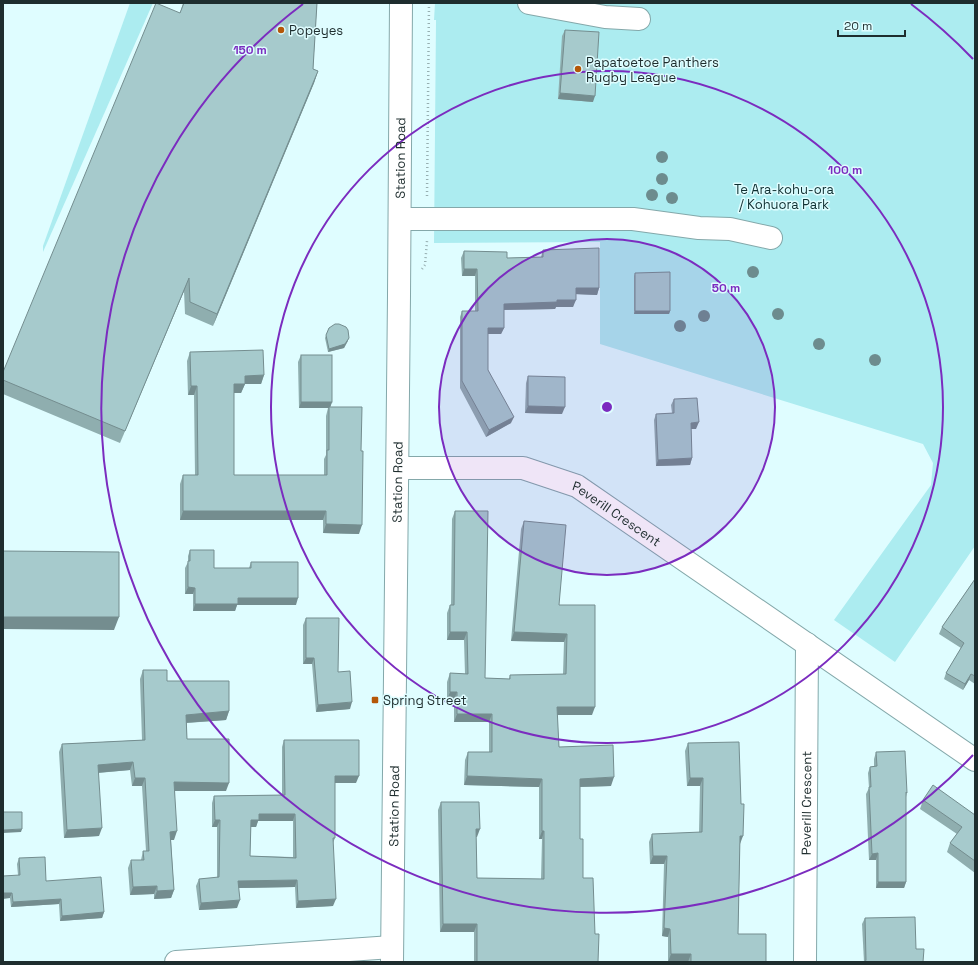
<svg xmlns="http://www.w3.org/2000/svg" width="978" height="965" viewBox="0 0 978 965" font-family="'Space Grotesk',sans-serif">
<style>
.green{fill:#acecf0}
.lines{fill:none;stroke-linecap:round;stroke-linejoin:round}
.minor-casing{stroke:#84a8aa;stroke-width:24}
.major-casing{stroke:#84a8aa;stroke-width:24}
.path{stroke:#97afb1;stroke-width:2.5;stroke-dasharray:1 3;stroke-linecap:butt}
.minor{stroke:#fff;stroke-width:22}
.major{stroke:#fff;stroke-width:22}
.tree{fill:#6d8c8e}
.wall{fill:#8faeaf;fill-rule:evenodd}
.shaded-wall{fill:#748d8f}
.building{fill:#a6cacc;stroke:#748d8f;fill-rule:evenodd}
.ring{fill:none;stroke:#7b2cbf;stroke-width:2}
.poi-dot{fill:#b55708;stroke:#dffdff;stroke-width:1.5}
.labels{text-anchor:middle;dominant-baseline:central;stroke-width:3;stroke-linejoin:round;paint-order:stroke}
.poi-label{font-size:13px;fill:#1e2d2e;stroke:#dffdff;text-anchor:start}
.street-label{font-size:13px;fill:#1e2d2e;stroke:#dffdff}
.park-label{font-size:13px;fill:#0f3032;stroke:#dffdff}
.centre{fill:#7b2cbf;stroke:#dffdff;stroke-width:2}
.ring-label{font-size:12px;text-anchor:middle;font-weight:bold;fill:#7b2cbf;stroke:#dffdff;stroke-width:3;stroke-linejoin:round;paint-order:stroke}
</style>
<rect width="100%" height="100%" fill="#dffdff"/>
<g class="green">
<polygon points="130,3 153,3 43,252 43,246"/>
<polygon points="435,3 975,3 975,546 895,662 834,620 931,485 933,463 923,444 600,344 600,242 434,243 436,20 434,20"/>
</g>
<g class="lines">
<g class="minor-casing">
<g id="minor">
<polyline points="529,3 605,17 639,19"/>
<polyline points="400,219 633,219 699,228 730,229 771,238"/>
<path id="s1" d="M398,468H523L577,486L975,760"/>
<polyline points="176,962 392,947"/>
<path id="s2" d="M805,962L807,644"/>
</g>
</g>
<g class="major-casing">
<g id="major">
<path id="s3" d="M392,962L399,296L401,3"/>
</g>
</g>
<g class="path">
<polyline points="427,196 429,3"/>
<polyline points="422,269 425,265 427,241"/>
</g>
<use href="#minor" class="minor"/>
<use href="#major" class="major"/>
</g>
<g class="tree">
<circle cx="662" cy="157" r="6"/>
<circle cx="662" cy="179" r="6"/>
<circle cx="652" cy="195" r="6"/>
<circle cx="672" cy="198" r="6"/>
<circle cx="753" cy="272" r="6"/>
<circle cx="778" cy="314" r="6"/>
<circle cx="704" cy="316" r="6"/>
<circle cx="680" cy="326" r="6"/>
<circle cx="819" cy="344" r="6"/>
<circle cx="875" cy="360" r="6"/>
</g>
<g class="wall">
<polygon points="183,3 317,3 313,69 318,71 314,83 213,326 185,314 184,291 120,443 3,394 3,372 180,13"/>
<polygon points="565,30 593,102 558,99 562,36"/>
<polygon points="543,250 599,288 597,295 576,294 573,307 556,307 555,309 504,310 504,328 501,334 488,334 488,370 511,423 486,437 460,388 460,317 462,311 475,311 475,276 462,276 461,258 464,251 507,258 541,257"/>
<polygon points="635,273 670,311 669,314 634,314 634,276"/>
<polygon points="329,328 348,341 344,348 328,352 325,338"/>
<polygon points="190,352 264,375 261,384 245,384 241,393 234,393 234,475 324,475 324,459 326,455 326,416 328,408 299,408 298,362 301,355 332,402 330,407 359,534 323,533 323,520 180,520 180,484 183,475 195,475 194,395 188,395 187,361"/>
<polygon points="528,376 562,414 525,413 526,383"/>
<polygon points="674,399 696,429 691,429 692,458 690,465 656,466 654,420 656,414 672,413 671,405"/>
<polygon points="455,511 485,678 509,679 510,675 563,674 564,642 511,641 521,529 524,521 559,605 592,715 557,715 559,747 611,786 580,787 580,839 583,878 595,934 598,962 474,962 474,932 440,932 438,810 441,802 477,837 476,837 477,878 541,879 542,839 539,839 539,787 464,785 465,760 468,752 489,752 489,722 454,722 454,700 447,700 447,682 450,673 465,674 464,640 447,640 447,613 450,605 451,605 452,519"/>
<polygon points="190,550 214,568 249,568 251,562 296,605 237,605 235,611 193,611 193,594 185,594 185,568 188,562 188,556"/>
<polygon points="975,579 975,684 969,680 963,690 944,679 946,673 961,648 939,634 942,627"/>
<polygon points="306,618 338,672 350,709 316,712 312,664 303,664 303,625"/>
<polygon points="143,670 167,681 229,711 226,720 187,723 187,739 226,791 175,791 174,840 171,840 174,890 171,898 154,899 154,894 130,895 128,868 131,860 141,860 143,851 146,851 142,786 132,786 130,770 98,773 99,836 64,838 59,752 62,744 142,740 140,679"/>
<path d="M284,740L356,783H335V838L333,843V906L296,908L295,887L238,888L237,908L199,910L196,886L199,879L217,878V827H212V803L214,796L282,795V747ZM258,821H293V857L250,856L251,827H256Z"/>
<polygon points="688,743 740,844 738,934 766,962 668,962 668,937 662,936 664,864 650,864 649,842 652,834 699,833 700,786 687,786 685,751"/>
<polygon points="876,752 907,793 906,797 906,882 904,888 876,888 876,860 869,860 866,794 869,788 868,773 870,767 874,766 874,759"/>
<polygon points="923,800 975,815 975,873 947,852 950,843 957,834 920,809"/>
<polygon points="19,858 46,881 104,912 102,918 60,921 59,904 11,907 10,898 18,875 17,864"/>
<polygon points="865,918 916,949 923,962 864,962 862,924"/>
</g>
<g class="shaded-wall">
<polygon points="318,71 314,83 213,326 217,314"/>
<polygon points="560,93 595,96 593,102 558,99"/>
<polygon points="464,269 477,269 475,276 462,276"/>
<polygon points="189,278 184,291 120,443 125,431"/>
<polygon points="576,288 599,288 597,295 573,294"/>
<polygon points="557,300 576,300 573,307 556,307 555,309 501,310 504,304"/>
<polygon points="635,311 670,311 669,314 634,314"/>
<polygon points="488,328 504,328 501,334 486,334"/>
<polygon points="349,338 344,348 328,352 329,349"/>
<polygon points="264,375 261,384 245,384 241,393 230,393 234,384 245,376"/>
<polygon points="191,386 197,386 194,395 188,395"/>
<polygon points="301,402 332,402 330,408 299,408"/>
<polygon points="528,406 565,407 562,414 525,413"/>
<polygon points="514,417 511,423 486,437 489,430"/>
<polygon points="699,422 696,429 688,429 691,423"/>
<polygon points="692,458 690,465 656,466 658,460"/>
<polygon points="183,511 326,511 323,520 180,520"/>
<polygon points="326,524 362,525 359,534 323,533"/>
<polygon points="188,587 195,588 193,594 185,594"/>
<polygon points="238,598 298,598 296,605 237,605 235,611 193,611 195,604"/>
<polygon points="3,617 119,617 114,630 3,629"/>
<polygon points="450,632 467,632 464,640 447,640"/>
<polygon points="514,632 567,634 564,642 511,641"/>
<polygon points="306,658 314,658 312,664 303,664"/>
<polygon points="971,674 969,680 963,690 965,684"/>
<polygon points="450,692 457,692 454,700 447,700"/>
<polygon points="352,702 350,709 316,712 318,705"/>
<polygon points="557,707 595,707 592,715 554,715"/>
<polygon points="229,711 226,720 183,723 186,715"/>
<polygon points="457,714 492,714 489,722 454,722"/>
<polygon points="133,762 130,770 95,773 98,765"/>
<polygon points="335,776 359,776 356,783 332,783"/>
<polygon points="467,776 542,779 539,787 464,785"/>
<polygon points="614,777 611,786 577,787 580,779"/>
<polygon points="135,778 145,778 142,786 132,786"/>
<polygon points="690,778 703,778 700,786 687,786"/>
<polygon points="174,782 229,783 226,791 171,791"/>
<polygon points="259,814 295,814 293,821 258,821 256,827 249,827 251,820"/>
<polygon points="215,820 220,820 217,827 212,827"/>
<polygon points="102,828 99,836 64,838 67,830"/>
<polygon points="22,829 21,832 3,833 3,830"/>
<polygon points="476,829 480,829 477,837 473,837"/>
<polygon points="177,831 174,840 167,840 170,832"/>
<polygon points="542,831 544,831 542,839 539,839"/>
<polygon points="740,836 743,836 740,844"/>
<polygon points="878,853 876,860 869,860 872,854"/>
<polygon points="653,856 667,856 664,864 650,864"/>
<polygon points="297,880 295,887 235,888 238,881"/>
<polygon points="878,882 906,882 904,888 876,888"/>
<polygon points="157,886 154,894 130,895 133,887"/>
<polygon points="174,890 171,898 154,899 157,891"/>
<polygon points="3,893 12,893 10,898 3,899"/>
<polygon points="61,899 59,904 11,907 13,902"/>
<polygon points="336,899 333,906 296,908 298,901"/>
<polygon points="240,900 237,908 199,910 201,903"/>
<polygon points="104,912 102,918 60,921 62,916"/>
<polygon points="443,924 477,924 474,932 440,932"/>
<polygon points="664,928 670,929 668,937 662,936"/>
<polygon points="671,954 691,954 688,962 668,962"/>
</g>
<g class="building">
<polygon points="156,3 180,13 184,3 317,3 313,69 318,71 217,314 190,302 189,278 125,431 3,380 3,372"/>
<polygon points="565,30 599,32 595,96 560,93"/>
<polygon points="599,248 599,288 576,288 576,300 557,300 557,302 504,304 504,328 488,328 488,370 514,417 489,430 462,381 462,311 478,311 477,269 464,269 464,251 507,252 507,258 543,257 543,250"/>
<polygon points="670,272 670,311 635,311 635,273"/>
<polygon points="335,324 339,324 346,327 348,330 349,338 345,344 329,349 326,335 329,328"/>
<polygon points="263,350 264,375 245,376 245,384 234,384 234,475 327,475 327,450 329,450 329,407 362,407 361,451 363,451 362,525 326,524 326,511 183,511 183,475 198,475 197,386 191,386 190,352"/>
<rect x="301" y="355" width="31" height="47"/>
<polygon points="528,376 565,377 565,407 528,406"/>
<polygon points="697,398 699,422 691,423 692,458 658,460 656,414 674,413 674,399"/>
<polygon points="455,511 488,511 485,678 510,679 510,675 566,674 567,634 514,632 524,521 566,525 559,605 595,605 595,707 557,707 559,747 613,745 614,777 580,779 580,839 583,839 583,878 593,878 595,934 599,934 598,962 477,962 477,924 443,924 441,802 479,802 480,829 476,829 477,878 544,879 544,831 542,831 542,779 467,776 468,752 492,752 492,714 457,714 457,692 450,692 450,673 468,674 467,632 450,632 450,605 454,605"/>
<polygon points="190,550 214,550 214,568 251,568 251,562 298,562 298,598 238,598 238,604 195,604 195,588 188,587 188,561 190,561"/>
<polygon points="3,551 119,552 119,617 3,617"/>
<polygon points="975,579 975,676 971,674 965,684 946,673 964,643 942,627"/>
<polygon points="306,618 339,618 338,672 350,671 352,702 318,705 314,658 306,658"/>
<polygon points="143,670 167,670 167,681 229,681 229,711 186,715 187,739 229,739 229,783 174,782 177,831 170,832 174,890 157,891 157,886 133,887 131,860 144,860 143,851 149,851 145,778 135,778 133,762 98,765 102,828 67,830 62,744 145,740"/>
<path d="M284,740H359V776H335V838H333L336,899L298,901L297,880L238,881L240,900L201,903L199,879L219,877L220,820H215L214,796L285,795ZM259,814H295L296,858L250,856L251,820H259Z"/>
<polygon points="739,742 741,804 744,804 743,836 740,836 738,934 766,934 766,962 691,962 691,954 671,954 670,929 664,928 667,856 653,856 652,834 702,832 703,778 690,778 688,743"/>
<polygon points="905,751 907,793 906,792 906,882 878,882 878,853 872,854 869,787 871,787 870,767 877,766 876,752"/>
<polygon points="933,785 975,815 975,861 950,843 962,827 923,800"/>
<polygon points="3,812 22,812 22,829 3,830"/>
<polygon points="45,857 46,881 101,877 104,912 62,916 61,899 13,902 12,893 3,893 3,876 20,875 19,858"/>
<polygon points="915,917 916,949 924,949 923,962 865,962 866,960 865,918"/>
</g>
<circle cx="607" cy="407" r="168" fill="#7b2cbf" fill-opacity=".12"/>
<g class="ring">
<circle cx="607" cy="407" r="168"/>
<circle cx="607" cy="407" r="336"/>
<path d="M973 755A505 505 0 1 1 303 4M911 4A505 505 0 0 1 973 59"/>
</g>
<g class="poi-dot">
<circle cx="281" cy="30" r="4"/>
<circle cx="578" cy="69" r="4"/>
<rect x="371" y="696" width="8" height="8" rx="2"/>
</g>
<g class="labels">
<g class="poi-label">
<text x="289" y="30">Popeyes</text>
<text x="586" y="62">Papatoetoe Panthers<tspan x="586" dy="15">Rugby League</tspan></text>
<text x="383" y="700">Spring Street</text>
</g>
<g class="street-label">
<text stroke="none"><textPath href="#s3" startOffset="804">Station Road</textPath></text>
<text stroke="none"><textPath href="#s3" startOffset="480">Station Road</textPath></text>
<text stroke="none"><textPath href="#s1" startOffset="230">Peverill Crescent</textPath></text>
<text stroke="none"><textPath href="#s2" startOffset="159">Peverill Crescent</textPath></text>
<text stroke="none"><textPath href="#s3" startOffset="156">Station Road</textPath></text>
</g>
<g class="park-label">
<text x="784" y="189">Te Ara-kohu-ora<tspan x="784" dy="15">/ Kohuora Park</tspan></text>
</g>
</g>
<circle cx="607" cy="407" r="6" class="centre"/>
<g class="ring-label">
<text x="250" y="54">150 m</text>
<text x="845" y="174">100 m</text>
<text x="726" y="292">50 m</text>
</g>
<rect width="978" height="965" fill="none" stroke="#1e2d2e" stroke-width="8"/>
<path d="M838 30v6h67v-6" fill="none" stroke="#1e2d2e" stroke-width="2"/>
<text x="844" y="30" font-size="12" fill="#1e2d2e" stroke="#dffdff" stroke-width="3" paint-order="stroke">20 m</text>
</svg>
